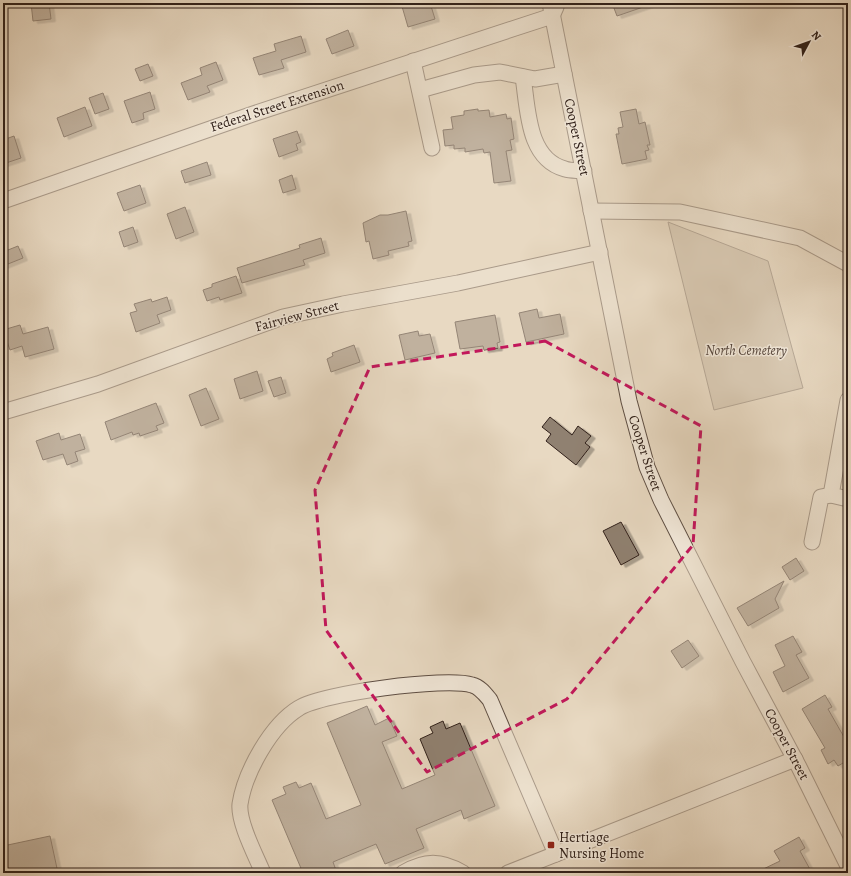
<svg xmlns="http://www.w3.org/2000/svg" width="851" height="876" viewBox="0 0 851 876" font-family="Alegreya,serif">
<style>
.green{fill:#c9baa5;stroke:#7d6e60}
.building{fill:#908171;stroke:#31211a;filter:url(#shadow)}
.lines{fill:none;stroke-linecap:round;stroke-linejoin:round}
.minor-casing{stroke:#5f4f44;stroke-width:17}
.minor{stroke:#f0e6d7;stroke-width:15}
.marked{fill:none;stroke:#c2185b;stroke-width:3;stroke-dasharray:8 5;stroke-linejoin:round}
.poi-dot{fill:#8f2418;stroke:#f0e6d7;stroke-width:1.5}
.labels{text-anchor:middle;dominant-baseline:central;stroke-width:3;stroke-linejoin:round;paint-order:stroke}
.street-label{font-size:14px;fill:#31211a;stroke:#f0e6d7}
.park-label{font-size:14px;font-style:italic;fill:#57473d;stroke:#f0e6d7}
.poi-label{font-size:14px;fill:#31211a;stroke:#f0e6d7;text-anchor:start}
</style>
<defs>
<filter id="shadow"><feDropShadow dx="4.5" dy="2.5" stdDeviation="0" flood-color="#0004"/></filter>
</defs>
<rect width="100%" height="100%" fill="#e8d9c2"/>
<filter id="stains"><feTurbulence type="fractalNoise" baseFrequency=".005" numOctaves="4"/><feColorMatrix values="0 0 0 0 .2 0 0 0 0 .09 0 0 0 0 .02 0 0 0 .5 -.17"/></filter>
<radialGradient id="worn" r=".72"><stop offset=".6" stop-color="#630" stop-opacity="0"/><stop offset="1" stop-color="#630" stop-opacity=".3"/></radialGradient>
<polygon class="green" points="668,222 768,261 803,388 714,410"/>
<g class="building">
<polygon points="31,3 49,3 51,19 33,21"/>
<polygon points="401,3 426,3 427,7 431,6 435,19 408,27"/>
<polygon points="612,3 649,3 649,5 617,16"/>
<polygon points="348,30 354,46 332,54 326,39"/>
<polygon points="301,36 306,52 281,60 284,68 259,75 253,58 276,51 274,44"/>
<polygon points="216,62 223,80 207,86 210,92 188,100 181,83 202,75 200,68"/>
<polygon points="148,64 153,76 140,81 135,69"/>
<polygon points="150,92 155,109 143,113 144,119 132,123 124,101"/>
<polygon points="103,93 109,109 95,114 89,98"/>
<polygon points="85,107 92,126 64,137 57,118"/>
<polygon points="478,109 478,111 489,110 490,117 506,114 507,119 511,118 514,139 510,140 512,150 506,151 511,181 494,183 490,152 484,153 483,149 465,152 465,148 454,149 454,145 445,146 443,130 453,129 451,117 464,115 464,111"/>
<polygon points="636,109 639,124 645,122 650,145 647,145 649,150 645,151 647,159 622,164 616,134 619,134 618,128 623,127 620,112"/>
<polygon points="297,131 301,142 296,144 298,150 279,157 273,139"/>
<polygon points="14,136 21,158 3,164 3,140"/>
<polygon points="207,162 211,175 185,183 181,171"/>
<polygon points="292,175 296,189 283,193 279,180"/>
<polygon points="140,185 146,203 124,211 117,193"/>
<polygon points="185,207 194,232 176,239 167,214"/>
<polygon points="406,211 412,241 408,242 409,246 388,251 389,255 373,259 369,241 366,242 363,223 380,215 388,215"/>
<polygon points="133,227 138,242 124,247 119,232"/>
<polygon points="321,238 325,253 303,260 305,265 242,283 237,268 300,248 299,245"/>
<polygon points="18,246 23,258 3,266 3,252"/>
<polygon points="236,276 242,293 220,300 219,297 207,301 203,290 212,287 212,284"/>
<polygon points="167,297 171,310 157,315 160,323 136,332 130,313 137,311 134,304 151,299 152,302"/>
<polygon points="537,309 539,318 560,314 564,334 526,342 519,313"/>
<polygon points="495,315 500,342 497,343 498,348 484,350 483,346 460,349 455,322"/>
<polygon points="20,325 23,334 48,327 54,349 25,357 22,346 10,350 3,330"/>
<polygon points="418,331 419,336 430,334 435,353 405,360 399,335"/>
<polygon points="354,345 360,362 331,372 327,359 333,356 332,353"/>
<polygon points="257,371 263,391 240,399 234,379"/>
<polygon points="281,377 286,393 274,397 268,381"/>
<polygon points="206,388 219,419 201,426 189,395"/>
<polygon points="156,403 164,423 156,426 158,430 140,436 139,433 133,435 132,432 111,440 105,422"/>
<polygon points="550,417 572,435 578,426 591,436 585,443 590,447 576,465 546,441 551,434 542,427"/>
<polygon points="59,433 61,440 80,434 85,449 75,452 78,461 67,465 63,454 43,460 36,441"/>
<polygon points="621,522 639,555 621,565 603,531"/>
<polygon points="796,558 804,571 790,580 782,567"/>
<polygon points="784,581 775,599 779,608 748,626 737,608"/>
<polygon points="793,636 802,652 796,655 809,678 783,692 773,672 785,666 775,645"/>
<polygon points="688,640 699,656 682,668 671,651"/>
<polygon points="825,695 832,707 828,709 844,737 848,735 848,760 838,766 834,760 828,764 821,750 825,748 802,709"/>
<polygon points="367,706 375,725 389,718 397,736 382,742 402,789 435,775 420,739 433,733 430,727 443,721 446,729 460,723 495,806 464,819 461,810 416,829 424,848 385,864 376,844 333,862 337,873 303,873 272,800 286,794 283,787 296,782 299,788 311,783 326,819 361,805 327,723"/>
<polygon points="50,836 58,873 3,873 3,846"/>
<polygon points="799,837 805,848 800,851 812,873 755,873 780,861 774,851"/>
</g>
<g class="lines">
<g class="minor-casing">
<g id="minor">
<polyline points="550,3 629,401 647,467 661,500 743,662 799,767 848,866"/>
<polyline points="413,61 432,148"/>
<path d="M523,77C528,108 527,159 565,169C571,171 578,170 584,171"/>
<polyline points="420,90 474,75 500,72 535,79 564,74"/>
<polyline points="3,201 253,114 552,16 556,7"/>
<polyline points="591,211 680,212 800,238 848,264"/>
<polyline points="848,400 831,495 848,499"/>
<polyline points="3,412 98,384 283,317 343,304 458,283 600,252"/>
<polyline points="812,542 821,497 831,495"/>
<path d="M263,873C256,856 238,822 240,804C245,772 271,725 299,708C322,693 446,677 472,685C480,687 485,694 490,700L556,854"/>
<path d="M403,873C425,860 441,860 463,873"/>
<polyline points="508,873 795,759"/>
</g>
</g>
<use href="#minor" class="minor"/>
</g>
<path d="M0 0H851V876H0ZM545,341L701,426L693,545L567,699L427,772L326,630L315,490L370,367Z" fill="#e8d9c2" fill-opacity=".55" fill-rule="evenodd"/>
<path class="marked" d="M545,341L701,426L693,545L567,699L427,772L326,630L315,490L370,367Z"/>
<rect class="poi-dot" x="547" y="841" width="8" height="8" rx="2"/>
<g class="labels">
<g class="street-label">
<text transform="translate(277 106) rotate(-18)">Federal Street Extension</text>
<text transform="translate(577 137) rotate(78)">Cooper Street</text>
<text transform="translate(297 316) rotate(-15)">Fairview Street</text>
<text transform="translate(645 453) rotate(72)">Cooper Street</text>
<text transform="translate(787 744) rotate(62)">Cooper Street</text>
</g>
<g class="park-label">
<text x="746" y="350">North Cemetery</text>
</g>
<g class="poi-label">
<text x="559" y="837">Hertiage<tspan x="559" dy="16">Nursing Home</tspan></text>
</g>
</g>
<rect width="851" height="876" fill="none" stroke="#e8d9c2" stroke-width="16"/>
<rect x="4" y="4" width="843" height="868" fill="none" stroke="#31211a" stroke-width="2"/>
<rect x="8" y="8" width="835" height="860" fill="none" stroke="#31211a"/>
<g transform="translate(809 42) rotate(49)" stroke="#f0e6d7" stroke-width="3" paint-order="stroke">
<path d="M0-3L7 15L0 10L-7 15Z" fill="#31211a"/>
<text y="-6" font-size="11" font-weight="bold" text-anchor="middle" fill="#31211a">N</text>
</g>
<rect width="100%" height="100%" filter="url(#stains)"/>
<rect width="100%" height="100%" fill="url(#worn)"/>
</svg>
